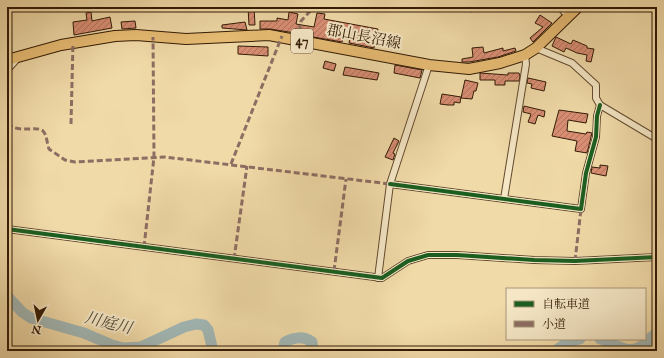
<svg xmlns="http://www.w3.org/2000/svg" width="664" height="358" viewBox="0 0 664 358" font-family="'IM FELL English','Noto Serif JP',serif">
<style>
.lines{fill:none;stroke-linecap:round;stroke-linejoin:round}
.river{stroke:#a1b7b5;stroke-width:11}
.building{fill:url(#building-hatch);stroke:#321a05}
.minor-casing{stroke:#624a2e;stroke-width:8}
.primary-casing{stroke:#321a05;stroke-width:12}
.minor{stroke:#f5e7c6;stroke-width:6}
.primary{stroke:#e8bd74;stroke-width:10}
.quiet{stroke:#8d6e63;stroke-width:3;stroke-dasharray:6 3;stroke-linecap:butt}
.cycleway-casing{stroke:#f5e7c6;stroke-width:6}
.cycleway{stroke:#1b5e20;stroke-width:4}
.labels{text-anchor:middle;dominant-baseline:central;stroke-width:4;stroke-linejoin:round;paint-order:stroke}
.shield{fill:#f5e7c6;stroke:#6c583f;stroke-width:1}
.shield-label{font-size:14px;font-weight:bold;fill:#321a05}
.street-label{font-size:15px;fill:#321a05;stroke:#f5e7c6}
.water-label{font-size:16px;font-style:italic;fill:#53493a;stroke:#f5e7c6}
</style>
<defs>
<pattern id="building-hatch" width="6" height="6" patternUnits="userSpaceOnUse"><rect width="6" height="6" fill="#d98e74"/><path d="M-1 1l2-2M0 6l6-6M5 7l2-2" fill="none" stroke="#b1735d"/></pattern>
</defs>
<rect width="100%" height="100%" fill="#f0daa8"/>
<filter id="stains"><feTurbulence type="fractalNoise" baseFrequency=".005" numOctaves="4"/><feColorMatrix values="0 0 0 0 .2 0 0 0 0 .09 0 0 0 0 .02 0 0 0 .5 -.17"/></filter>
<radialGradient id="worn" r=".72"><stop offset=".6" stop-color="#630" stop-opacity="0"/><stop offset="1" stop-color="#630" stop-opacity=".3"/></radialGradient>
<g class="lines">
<g class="river">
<polyline points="7,296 22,312 31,318 84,333 112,345 123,348 141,347 184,327 196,324 204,325 208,330 213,351"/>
<path d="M600,339C612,342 627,355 640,347C646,343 650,337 657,333"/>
<path d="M283,351L285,342C294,337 304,336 312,342L313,351"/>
<polyline points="555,351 568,342 580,339"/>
</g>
</g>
<g class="building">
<polygon points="248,7 254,7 255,25 249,25"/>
<polygon points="91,12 92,21 110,17 112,28 74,35 73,22 87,20 86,13"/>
<polygon points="289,12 298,14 296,24 314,27 317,13 325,14 324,19 378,29 374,48 349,43 351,32 346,31 342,42 313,37 313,32 295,29 295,33 270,29 260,29 260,21 277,21 277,18 288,20"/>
<polygon points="540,15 552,23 533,42 530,38 543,27 535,23"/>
<polygon points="135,21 136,28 122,29 121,22"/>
<polygon points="245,22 247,30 222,28 222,25"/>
<polygon points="556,37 571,44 573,40 587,46 587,48 594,49 591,62 586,61 587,55 577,53 566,48 564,52 552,46"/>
<polygon points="238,46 268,47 268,56 238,54"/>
<polygon points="483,47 484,53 503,48 503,51 515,48 516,51 498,57 469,62 462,62 462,59 473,57 472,48"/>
<polygon points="325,61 336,64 334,71 323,68"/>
<polygon points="395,65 422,70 420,78 394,73"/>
<polygon points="345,67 379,73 377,80 343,75"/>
<polygon points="480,73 508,75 508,73 519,73 520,76 519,81 505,81 505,85 495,85 495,80 480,80"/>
<polygon points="528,78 546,82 544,91 531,88 532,84 527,83"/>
<polygon points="465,80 478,83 476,91 474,91 472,99 461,98"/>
<polygon points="442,94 461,97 460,103 454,102 454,105 448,105 440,104"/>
<polygon points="524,106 545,111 544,117 538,115 535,124 528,122 531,114 523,112"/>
<polygon points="559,110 588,114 586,123 568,120 567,131 586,134 587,132 592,133 587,153 575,151 577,141 552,136"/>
<polygon points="394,138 399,141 393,153 395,154 393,160 385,157"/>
<polygon points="600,165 608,166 606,176 591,173 592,167 600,168"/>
</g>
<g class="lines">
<g class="minor-casing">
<g id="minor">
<polyline points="560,7 569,17"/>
<polyline points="536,48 572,63 596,85 596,98 600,105 657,139"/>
<polyline points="7,70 17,59"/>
<polyline points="390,184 581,209 586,173 596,137 597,116 600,105"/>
<polyline points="504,199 526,64 525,55"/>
<polyline points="7,229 382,278 408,261 428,255 457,255 534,260 575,261 657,257"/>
<polyline points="378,278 390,184 429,65"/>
</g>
</g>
<g class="primary-casing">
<polyline id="primary" points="7,60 61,45 115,36 136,35 186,39 269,35 429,65 469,69 500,63 525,55 536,48 578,7"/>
</g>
<use href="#minor" class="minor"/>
<use href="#primary" class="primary"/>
<g class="quiet">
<polyline points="462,7 471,11 478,7"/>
<polyline points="559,7 560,7"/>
<polyline points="298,40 301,21 314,7"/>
<path d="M7,124C21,134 36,125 43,131C47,135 47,144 49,149L65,160L75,162L165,157L390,184"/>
<polyline points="71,124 73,43"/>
<polyline points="231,164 282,36"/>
<polyline points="144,247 154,157 153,37"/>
<polyline points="234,259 247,166"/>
<polyline points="575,261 581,209"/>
<polyline points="334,271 346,179"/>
</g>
<g class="cycleway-casing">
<g id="cycleway">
<polyline points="390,184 581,209 586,173 596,137 597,116 600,105"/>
<polyline points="7,229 382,278 408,261 428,255 457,255 534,260 575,261 657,257"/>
</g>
</g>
<use href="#cycleway" class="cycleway"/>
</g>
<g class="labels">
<rect class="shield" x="291" y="29" width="22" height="24" rx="3"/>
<g class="shield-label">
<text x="302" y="41">47</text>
</g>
<g class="street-label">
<text transform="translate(364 37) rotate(11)">郡山長沼線</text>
</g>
<g class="water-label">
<text transform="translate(108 324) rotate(14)">川庭川</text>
</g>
</g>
<rect width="664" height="358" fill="none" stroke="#f0daa8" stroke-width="24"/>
<rect x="8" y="8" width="648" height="342" fill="none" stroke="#321a05" stroke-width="2"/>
<rect x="12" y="12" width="640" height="334" fill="none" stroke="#321a05"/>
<rect x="506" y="288" width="140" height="52" fill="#f5e7c6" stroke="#a79579"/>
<rect x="514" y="301" width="20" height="6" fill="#1b5e20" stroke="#a79579"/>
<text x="542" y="308" font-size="12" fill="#321a05">自転車道</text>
<rect x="514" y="321" width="20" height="6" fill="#8d6e63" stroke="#a79579"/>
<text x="542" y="328" font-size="12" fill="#321a05">小道</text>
<g transform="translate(38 320) rotate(189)" stroke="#f5e7c6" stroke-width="3" paint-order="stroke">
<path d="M0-3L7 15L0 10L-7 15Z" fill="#321a05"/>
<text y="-6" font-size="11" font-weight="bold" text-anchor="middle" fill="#321a05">N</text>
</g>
<rect width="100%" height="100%" filter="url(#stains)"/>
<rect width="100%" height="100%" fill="url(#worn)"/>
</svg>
